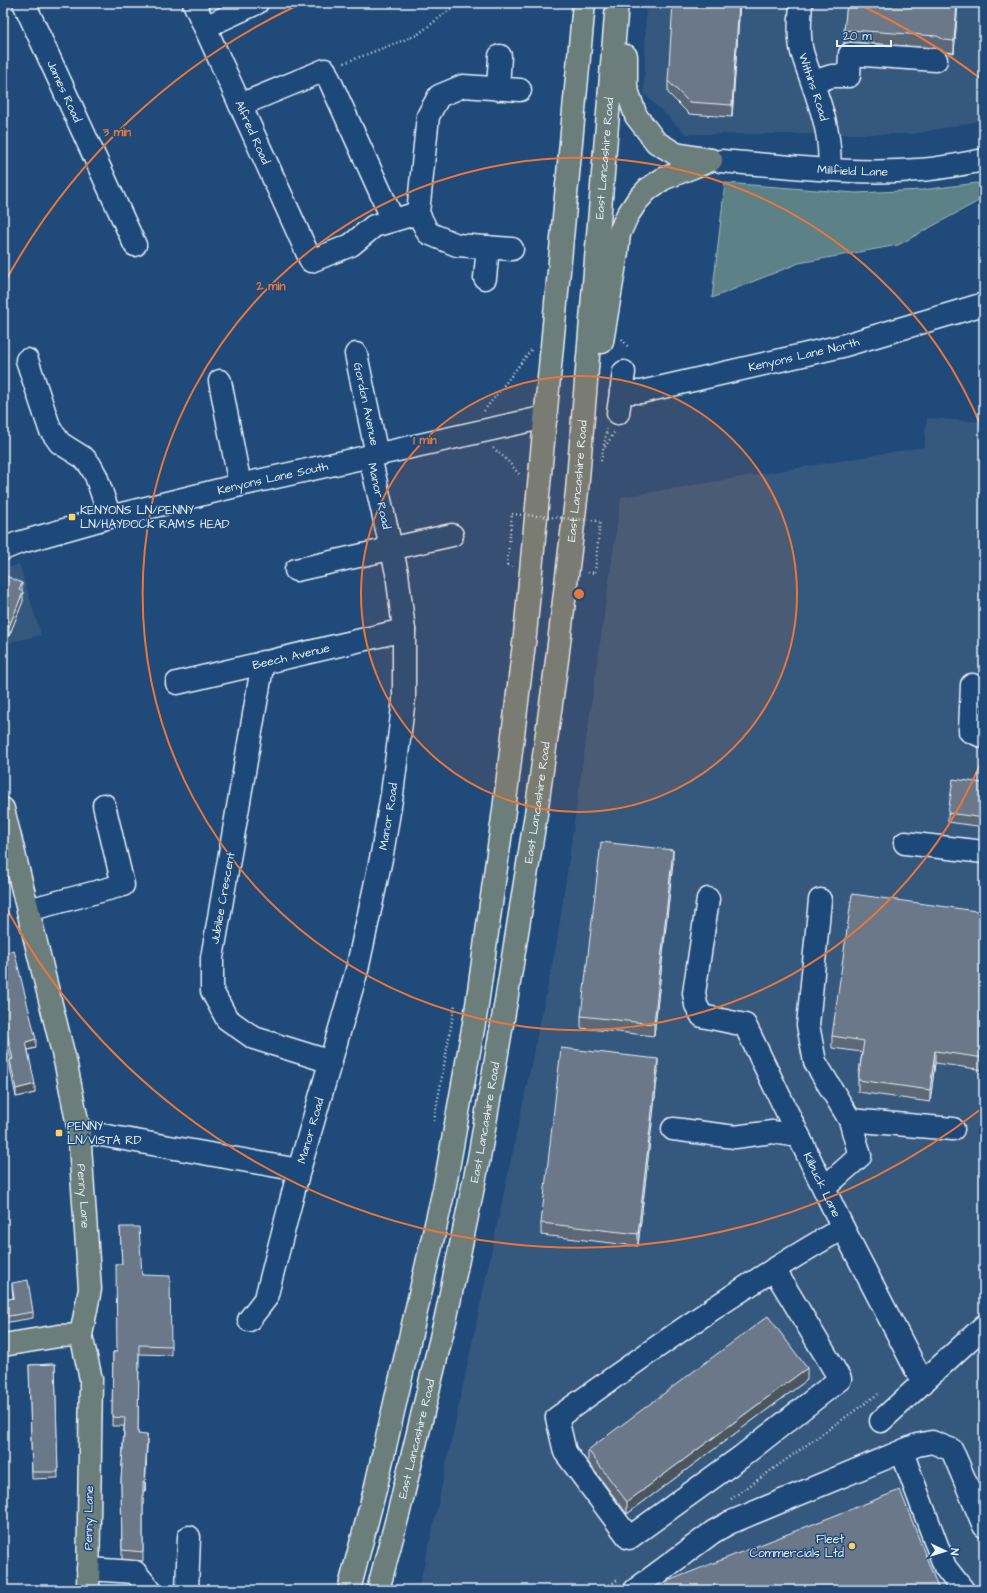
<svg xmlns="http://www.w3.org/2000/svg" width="987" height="1593" viewBox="0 0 987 1593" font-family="'Architects Daughter',sans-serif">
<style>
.built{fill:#36587f}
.green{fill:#5b8187;stroke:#a2b9c0}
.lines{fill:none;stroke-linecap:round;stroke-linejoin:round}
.minor-casing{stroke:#e8f1f8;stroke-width:25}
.major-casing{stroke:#e8f1f8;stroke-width:25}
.highway-casing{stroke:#e8f1f8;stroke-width:25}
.path{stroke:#e8f1f8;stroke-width:2.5;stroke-dasharray:1 3;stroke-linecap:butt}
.minor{stroke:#1f4a7a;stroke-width:22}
.major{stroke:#6c7e7c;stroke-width:22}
.highway{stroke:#6c7e7c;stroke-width:22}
.path-bridge{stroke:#e8f1f8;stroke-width:2.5;stroke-dasharray:1 3;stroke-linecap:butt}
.wall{fill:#5c6777;stroke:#e8f1f8}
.shaded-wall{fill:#4b5461;stroke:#e8f1f8}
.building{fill:#6b788a;stroke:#e8f1f8}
.ring{fill:none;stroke:#e8773b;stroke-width:2}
.poi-dot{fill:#ffd166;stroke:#1f4a7a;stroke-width:1.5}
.labels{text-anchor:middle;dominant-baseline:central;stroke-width:3;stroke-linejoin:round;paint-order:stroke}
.street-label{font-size:12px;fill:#e8f1f8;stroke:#1f4a7a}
.poi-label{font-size:12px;fill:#e8f1f8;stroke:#1f4a7a;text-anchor:start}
.centre{fill:#e8773b;stroke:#1f4a7a;stroke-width:2}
.ring-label{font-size:12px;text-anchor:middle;font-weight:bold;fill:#e8773b;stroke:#1f4a7a;stroke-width:3;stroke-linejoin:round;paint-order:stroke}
</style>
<rect width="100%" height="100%" fill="#1f4a7a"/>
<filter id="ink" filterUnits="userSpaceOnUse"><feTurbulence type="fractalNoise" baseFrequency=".025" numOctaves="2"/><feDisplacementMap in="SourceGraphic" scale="8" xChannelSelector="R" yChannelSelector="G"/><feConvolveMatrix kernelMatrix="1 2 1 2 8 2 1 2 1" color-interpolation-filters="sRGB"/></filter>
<g filter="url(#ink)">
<g class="built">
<polygon points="646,3 984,3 984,120 914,134 686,134 644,94"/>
<polygon points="927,418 984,422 984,1590 418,1590 432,1532 557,942 621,497 924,447"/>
<polygon points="19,564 41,635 3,644 3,572 6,569"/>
</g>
<polygon class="green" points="725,183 856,193 922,190 977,183 984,191 984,198 898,245 799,263 712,298"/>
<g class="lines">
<g class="minor-casing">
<g id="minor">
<path id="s1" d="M24,3L135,245"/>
<path id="s2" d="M194,3L311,261L351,245L374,226L418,213"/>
<path id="s3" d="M801,3C800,19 798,36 802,52C814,91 833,128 829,170"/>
<polyline points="205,27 257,3"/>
<polyline points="813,82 832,76 849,76 850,54 936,60"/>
<polyline points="498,89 500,56"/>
<polyline points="240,105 325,70 393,220"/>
<path id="s4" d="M721,161C786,166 852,175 918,170C940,169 962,164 984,160"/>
<polyline points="512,249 457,245 428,233 418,213 428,116 439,96 463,86 520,90"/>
<polyline points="485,278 488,247"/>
<path id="s5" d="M356,354L377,455"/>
<polyline points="27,360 50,429 60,443 84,458 90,465 96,476 110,517"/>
<polyline points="220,381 240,485"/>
<path id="s6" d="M621,392H641L842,346L984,304"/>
<polyline points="618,413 624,372"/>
<path id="s7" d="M3,549L18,543L110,517L240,485L546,417"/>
<polyline points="296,570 452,535"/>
<polyline points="263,662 212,958 212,991 227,1019 254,1038 331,1062"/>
<path id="s8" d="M177,683L404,630"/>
<polyline points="972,685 970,731 984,737"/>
<polyline points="905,843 984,852"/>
<path id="s9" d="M708,899L694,993L696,1005L702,1016L745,1025L843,1228L923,1383"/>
<polyline points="820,900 808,1025 815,1062 850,1120 860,1156 824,1188"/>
<polyline points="28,910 123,885 104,805"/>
<polyline points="850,1120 953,1129"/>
<polyline points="673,1129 735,1137 772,1132 799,1136"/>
<polyline points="79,1131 299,1170"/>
<path d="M774,1269L840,1379L741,1457L629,1538L565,1452L557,1418C650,1351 743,1285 843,1228"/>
<path id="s10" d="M249,1320L266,1298L299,1170L357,970L382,854L392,794L404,699V630L397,573L370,457"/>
<polyline points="881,1421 984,1326"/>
<polyline points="902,1452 945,1567 963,1590"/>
<polyline points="88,1569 135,1572 150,1590"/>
<polyline points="187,1590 189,1537"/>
<polyline points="635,1590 713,1532 729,1523 917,1445 932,1442 952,1450 984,1526"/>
</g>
</g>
<g class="major-casing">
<g id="major">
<path id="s11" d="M3,809L66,1065L79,1131L90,1289L81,1335L91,1379L88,1590"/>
<polyline points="3,1345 59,1336 81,1335"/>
</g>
</g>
<g class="highway-casing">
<g id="highway">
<polyline points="626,56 626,87 636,116 656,142 676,154 711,160"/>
<polyline points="602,342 617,252 619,234 627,216 637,201 648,189 663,179 711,160"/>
<polyline points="349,1590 376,1486 445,1185 476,1012 504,810 525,635 584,3"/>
<path id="s12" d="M378,1590L399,1511L446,1317L479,1158L507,995L536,814L557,660L577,491L617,3"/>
</g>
</g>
<g class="path">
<polyline points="344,63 417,35 456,5 461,3"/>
<polyline points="622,339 628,347"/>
<polyline points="484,411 531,350"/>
<polyline points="605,447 615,431"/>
<polyline points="493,448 506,459 519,474"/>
<polyline points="601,461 607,429"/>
<polyline points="507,565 512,514"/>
<polyline points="588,572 595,573 600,521"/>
<polyline points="434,1121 455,1004"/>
<polyline points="3,1281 7,1302"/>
<polyline points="731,1499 878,1394"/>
<polyline points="445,1590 449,1587 459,1590"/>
<polyline points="603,1590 617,1580"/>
</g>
<use href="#minor" class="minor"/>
<use href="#major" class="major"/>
<use href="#highway" class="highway"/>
<g class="path-bridge">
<polyline points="512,514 600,521"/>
<polyline points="507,565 515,566"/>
</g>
</g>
<g class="wall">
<polygon points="740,3 732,117 689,114 668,93 668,81"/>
<polygon points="847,3 958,3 954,53 945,52 937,48 851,42 844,43"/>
<polygon points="984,12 984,27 981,25 981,16"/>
<polygon points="3,578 22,592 23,601 9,636 4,634"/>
<polygon points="984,783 984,827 948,822 948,813"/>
<polygon points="673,862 654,1036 581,1028 581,1016"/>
<polygon points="984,912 984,1070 935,1063 930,1102 858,1092 858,1080 862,1052 832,1048 832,1036"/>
<polygon points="3,953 36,1048 28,1050 35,1093 16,1097 10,1068 10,1060 11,1059 3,1025"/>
<polygon points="658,1071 638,1246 541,1235 541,1223"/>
<polygon points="120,1227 142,1275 171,1346 171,1355 139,1354 138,1434 147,1444 145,1491 143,1491 143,1561 122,1559 121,1481 124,1426 112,1426 113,1352 117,1352 122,1264"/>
<polygon points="12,1283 33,1312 33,1318 3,1323 3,1300 13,1298 12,1289"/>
<polygon points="55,1364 58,1478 32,1479 29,1365"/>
<polygon points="807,1380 627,1514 588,1462 588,1450"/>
</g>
<g class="shaded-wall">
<polygon points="739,3 740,3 732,117 732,105"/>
<polygon points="957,3 958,3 954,53 954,41"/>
<polygon points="851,30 851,42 844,43 844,31"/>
<polygon points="22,583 22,592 19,590"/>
<polygon points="23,592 23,601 9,636 9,627"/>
<polygon points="673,850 673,862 654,1036 654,1024"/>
<polygon points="36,1039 36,1048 26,1050 26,1042"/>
<polygon points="935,1051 935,1063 930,1102 930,1090"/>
<polygon points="658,1059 658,1071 638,1246 638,1234"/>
<polygon points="35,1084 35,1093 16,1097 16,1089"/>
<polygon points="807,1368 807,1380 627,1514 627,1502"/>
<polygon points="147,1435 147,1444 145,1491 145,1482"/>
</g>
<g class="building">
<polygon points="673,3 739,3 732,105 689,102 668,81"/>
<polygon points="847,3 957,3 954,41 945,40 937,36 851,30 844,31"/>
<polygon points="984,12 984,18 981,16"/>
<polygon points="4,575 22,583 19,590 23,592 9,627 4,625 3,626 3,578"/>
<polygon points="953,779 984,783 984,818 948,813"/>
<polygon points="601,842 673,850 654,1024 581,1016"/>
<polygon points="852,894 984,912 984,1058 935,1051 930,1090 858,1080 864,1041 832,1036"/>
<polygon points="14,950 36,1039 26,1042 35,1084 16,1089 10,1060 13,1059 3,1016 3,953"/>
<polygon points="561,1048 658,1059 638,1234 541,1223"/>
<polygon points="120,1227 139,1227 142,1275 170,1276 171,1346 139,1345 138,1434 147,1435 145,1482 143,1482 143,1552 122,1550 121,1481 125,1418 112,1417 113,1352 117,1352 116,1264 122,1264"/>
<polygon points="28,1280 33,1312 3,1317 3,1300 14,1298 12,1283"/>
<polygon points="768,1316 807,1368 627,1502 588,1450"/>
<polygon points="55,1364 58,1472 32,1472 29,1365"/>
<polygon points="900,1490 939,1590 657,1590 655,1586"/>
</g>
</g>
<circle cx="579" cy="594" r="218" fill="#e8773b" fill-opacity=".12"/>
<g class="ring">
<circle cx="579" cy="594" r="218"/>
<path d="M983 757A436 436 0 1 1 983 431"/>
<path d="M981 1109A653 653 0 0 1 5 906M5 282A653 653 0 0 1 298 5M860 5A653 653 0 0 1 981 79"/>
</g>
<g class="poi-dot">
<rect x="68" y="513" width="8" height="8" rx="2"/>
<rect x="55" y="1129" width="8" height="8" rx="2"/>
<circle cx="852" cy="1546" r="4"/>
</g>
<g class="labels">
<g class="street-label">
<text stroke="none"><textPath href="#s3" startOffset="86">Withins Road</textPath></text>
<text stroke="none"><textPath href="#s1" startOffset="97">James Road</textPath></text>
<text stroke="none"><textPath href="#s2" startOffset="142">Alfred Road</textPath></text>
<text stroke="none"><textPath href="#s12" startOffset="1452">East Lancashire Road</textPath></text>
<text stroke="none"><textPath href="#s4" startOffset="132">Millfield Lane</textPath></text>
<text stroke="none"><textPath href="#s6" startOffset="187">Kenyons Lane North</textPath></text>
<text stroke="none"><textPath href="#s5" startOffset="51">Gordon Avenue</textPath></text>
<text stroke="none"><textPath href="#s7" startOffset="279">Kenyons Lane South</textPath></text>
<text stroke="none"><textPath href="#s12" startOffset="1128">East Lancashire Road</textPath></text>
<text transform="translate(379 496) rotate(77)">Manor Road</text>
<text stroke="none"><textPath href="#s8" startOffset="117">Beech Avenue</textPath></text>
<text stroke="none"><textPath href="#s12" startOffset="804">East Lancashire Road</textPath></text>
<text stroke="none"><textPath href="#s10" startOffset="525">Manor Road</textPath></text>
<text transform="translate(223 898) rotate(-80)">Jubilee Crescent</text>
<text stroke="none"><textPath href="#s12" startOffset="480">East Lancashire Road</textPath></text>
<text stroke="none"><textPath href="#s10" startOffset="201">Manor Road</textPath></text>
<text stroke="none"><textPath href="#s9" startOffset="341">Kilbuck Lane</textPath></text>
<text stroke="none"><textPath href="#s11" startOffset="396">Penny Lane</textPath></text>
<text stroke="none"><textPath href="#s12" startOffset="156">East Lancashire Road</textPath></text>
<text transform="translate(89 1518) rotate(-89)">Penny Lane</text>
</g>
<g class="poi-label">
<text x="80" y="510">KENYONS LN/PENNY<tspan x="80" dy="14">LN/HAYDOCK RAM'S HEAD</tspan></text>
<text x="67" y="1126">PENNY<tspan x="67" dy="14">LN/VISTA RD</tspan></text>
<text x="844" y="1539" text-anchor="end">Fleet<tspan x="844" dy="14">Commercials Ltd</tspan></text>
</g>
</g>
<circle cx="579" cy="594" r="6" class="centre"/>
<g class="ring-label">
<text x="117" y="136">3 min</text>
<text x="271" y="290">2 min</text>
<text x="425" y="444">1 min</text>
</g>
<rect width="987" height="1593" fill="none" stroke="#1f4a7a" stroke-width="16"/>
<rect x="8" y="8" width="971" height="1577" fill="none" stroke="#e8f1f8" stroke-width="1.5" filter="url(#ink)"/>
<g transform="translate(945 1551) rotate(94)" stroke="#1f4a7a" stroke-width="3" paint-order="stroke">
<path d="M0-3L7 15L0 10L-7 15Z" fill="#e8f1f8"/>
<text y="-6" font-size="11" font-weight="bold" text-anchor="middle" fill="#e8f1f8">N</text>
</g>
<path d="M837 40v6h54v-6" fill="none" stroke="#e8f1f8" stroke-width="2"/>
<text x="843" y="40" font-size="12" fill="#e8f1f8" stroke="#1f4a7a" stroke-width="3" paint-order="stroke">20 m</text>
</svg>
